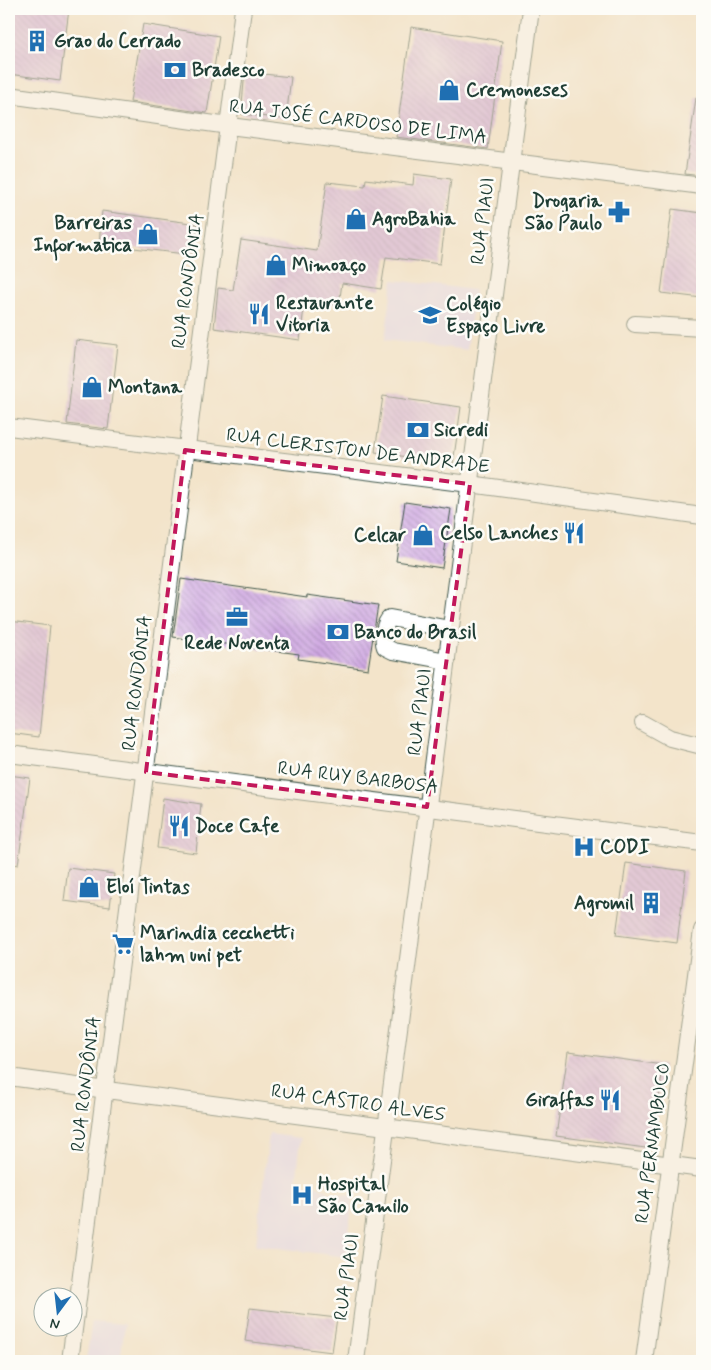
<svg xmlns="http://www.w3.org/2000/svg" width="711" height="1370" viewBox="0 0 711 1370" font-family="Mynerve,sans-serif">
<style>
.built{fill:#dfd5f5}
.building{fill:url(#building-back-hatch)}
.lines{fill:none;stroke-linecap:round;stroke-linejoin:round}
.minor-casing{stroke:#3f564a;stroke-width:18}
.minor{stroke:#fff;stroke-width:16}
.marked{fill:none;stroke:#c2185b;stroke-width:4;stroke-dasharray:10 6;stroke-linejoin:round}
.labels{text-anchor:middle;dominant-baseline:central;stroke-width:5;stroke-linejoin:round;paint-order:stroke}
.poi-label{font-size:19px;font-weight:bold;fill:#1f3d34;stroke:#fdfcf7;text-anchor:start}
.street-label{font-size:19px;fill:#1f3d34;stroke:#fdfcf7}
</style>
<defs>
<pattern id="building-back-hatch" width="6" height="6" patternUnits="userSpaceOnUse" patternTransform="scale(1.25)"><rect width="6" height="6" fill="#cfa7e2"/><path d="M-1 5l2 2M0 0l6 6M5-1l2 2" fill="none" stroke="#a789b8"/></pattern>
</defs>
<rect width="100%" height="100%" fill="#fdfcf7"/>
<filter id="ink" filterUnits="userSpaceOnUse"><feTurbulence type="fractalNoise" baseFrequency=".02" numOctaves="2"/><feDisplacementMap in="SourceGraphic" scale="10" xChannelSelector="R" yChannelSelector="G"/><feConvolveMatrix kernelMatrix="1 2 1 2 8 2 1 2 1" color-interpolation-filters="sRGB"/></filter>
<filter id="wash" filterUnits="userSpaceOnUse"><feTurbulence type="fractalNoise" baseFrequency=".0096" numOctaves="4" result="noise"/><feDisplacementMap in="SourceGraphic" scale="20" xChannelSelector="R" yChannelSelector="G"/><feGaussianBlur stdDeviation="1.12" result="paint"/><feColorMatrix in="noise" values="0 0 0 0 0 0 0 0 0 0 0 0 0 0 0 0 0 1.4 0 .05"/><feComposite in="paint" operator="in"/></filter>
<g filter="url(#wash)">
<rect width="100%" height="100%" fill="#f3e4ca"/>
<g class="built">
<polygon points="393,280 475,290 467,350 385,340"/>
<polygon points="269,1134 301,1138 296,1184 318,1186 330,1193 353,1196 346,1257 256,1245"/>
<polygon points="92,1321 125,1324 120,1361 86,1361"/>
</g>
<g id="blocks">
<g class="building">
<polygon points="9,9 69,9 60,81 9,74"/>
<polygon points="143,24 219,36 207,113 130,102"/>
<polygon points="411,27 502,41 488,149 396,137"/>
<polygon points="245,72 291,77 286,119 241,114"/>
<polygon points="696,98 702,98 702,176 685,174"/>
<polygon points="414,174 451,179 440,264 386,257 381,289 342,283 339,305 305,300 300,340 214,328 218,288 233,290 241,240 317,251 327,182 365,186 366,179 413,185"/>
<polygon points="672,209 702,213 702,298 661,293"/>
<polygon points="102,211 198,224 194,255 99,244"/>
<polygon points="76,340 118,345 108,429 67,424"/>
<polygon points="383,396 461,407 453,464 375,452"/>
<polygon points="405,502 451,509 442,568 396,561"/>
<polygon points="181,579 307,597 307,595 378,605 368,669 298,659 299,654 173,637"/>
<polygon points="9,621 50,626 39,737 9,733"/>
<polygon points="9,775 30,778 18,865 9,863"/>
<polygon points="163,798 201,804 196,853 157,848"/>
<polygon points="626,863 686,871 677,943 616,935"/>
<polygon points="68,868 114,874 110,907 64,901"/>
<polygon points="568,1052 663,1065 653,1149 556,1136"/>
<polygon points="250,1308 337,1318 332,1352 245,1341"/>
</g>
</g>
</g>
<g filter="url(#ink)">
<use href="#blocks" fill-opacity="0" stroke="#3f564a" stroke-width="1"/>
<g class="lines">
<g class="minor-casing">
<g id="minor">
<polyline points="9,95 229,126 702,186"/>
<polyline points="635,324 702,328"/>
<polyline points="9,427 470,484 702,516"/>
<path d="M447,661L393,651L385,647C382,639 384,623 390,618L450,629"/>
<polyline points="643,723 670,738 702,746"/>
<polyline points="9,754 702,843"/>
<polyline points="9,1077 702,1169"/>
<polyline points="70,1361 243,9"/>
<polyline points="356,1361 531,9"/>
<polyline points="644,1361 702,930"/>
</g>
</g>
<use href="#minor" class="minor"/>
</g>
</g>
<path d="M0 0H711V1370H0ZM185,450L470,484L427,807L146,772Z" fill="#f3e4ca" fill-opacity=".55" fill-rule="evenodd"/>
<path class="marked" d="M185,450L470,484L427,807L146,772Z"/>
<defs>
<g id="building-bare" transform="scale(1.725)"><path d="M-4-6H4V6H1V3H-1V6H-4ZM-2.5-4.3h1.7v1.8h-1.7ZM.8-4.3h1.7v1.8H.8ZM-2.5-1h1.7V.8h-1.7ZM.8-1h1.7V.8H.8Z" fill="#1f6fb2" stroke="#fdfcf7" stroke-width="2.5" paint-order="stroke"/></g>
<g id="bank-bare" transform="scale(1.725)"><path d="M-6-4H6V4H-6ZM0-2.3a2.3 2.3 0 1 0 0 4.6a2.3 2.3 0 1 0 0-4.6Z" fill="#1f6fb2" stroke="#fdfcf7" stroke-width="2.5" paint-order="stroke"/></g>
<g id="shop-bare" transform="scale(1.725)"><path d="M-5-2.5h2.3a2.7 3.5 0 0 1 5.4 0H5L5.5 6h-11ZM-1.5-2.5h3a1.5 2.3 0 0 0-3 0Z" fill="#1f6fb2" stroke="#fdfcf7" stroke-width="2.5" paint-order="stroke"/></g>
<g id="pharmacy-bare" transform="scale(1.725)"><path d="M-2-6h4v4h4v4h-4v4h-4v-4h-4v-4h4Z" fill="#1f6fb2" stroke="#fdfcf7" stroke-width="2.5" paint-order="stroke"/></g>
<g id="restaurant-bare" transform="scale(1.725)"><path d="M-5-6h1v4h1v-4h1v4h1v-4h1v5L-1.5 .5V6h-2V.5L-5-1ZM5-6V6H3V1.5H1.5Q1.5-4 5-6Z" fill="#1f6fb2" stroke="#fdfcf7" stroke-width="2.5" paint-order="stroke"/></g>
<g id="school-bare" transform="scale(1.725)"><path d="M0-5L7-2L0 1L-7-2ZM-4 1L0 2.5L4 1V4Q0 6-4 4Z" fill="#1f6fb2" stroke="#fdfcf7" stroke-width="2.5" paint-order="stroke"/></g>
<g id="office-bare" transform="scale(1.725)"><path d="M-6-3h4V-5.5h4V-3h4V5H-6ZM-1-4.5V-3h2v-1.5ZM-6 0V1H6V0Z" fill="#1f6fb2" stroke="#fdfcf7" stroke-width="2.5" paint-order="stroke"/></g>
<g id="hospital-bare" transform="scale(1.725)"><path d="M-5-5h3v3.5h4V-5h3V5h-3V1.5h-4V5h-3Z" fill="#1f6fb2" stroke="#fdfcf7" stroke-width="2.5" paint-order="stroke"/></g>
<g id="supermarket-bare" transform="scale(1.725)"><path d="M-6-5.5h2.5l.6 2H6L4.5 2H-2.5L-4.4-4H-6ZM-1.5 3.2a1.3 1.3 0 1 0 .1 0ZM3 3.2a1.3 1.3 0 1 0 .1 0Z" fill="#1f6fb2" stroke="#fdfcf7" stroke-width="2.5" paint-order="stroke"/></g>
</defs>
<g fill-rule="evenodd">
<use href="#building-bare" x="37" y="41"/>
<use href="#bank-bare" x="175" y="70"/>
<use href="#shop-bare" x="449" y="90"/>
<use href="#pharmacy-bare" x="619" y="212"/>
<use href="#shop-bare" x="356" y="219"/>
<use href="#shop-bare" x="148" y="234"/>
<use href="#shop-bare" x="276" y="265"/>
<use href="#restaurant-bare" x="259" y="314"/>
<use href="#school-bare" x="430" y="315"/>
<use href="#shop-bare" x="92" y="387"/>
<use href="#bank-bare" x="418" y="430"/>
<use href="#restaurant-bare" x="574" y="533"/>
<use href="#shop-bare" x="423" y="535"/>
<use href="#office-bare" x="237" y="617"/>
<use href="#bank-bare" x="338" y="632"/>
<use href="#restaurant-bare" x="179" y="826"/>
<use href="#hospital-bare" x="584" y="847"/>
<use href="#shop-bare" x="89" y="887"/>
<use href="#building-bare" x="651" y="903"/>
<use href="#supermarket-bare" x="123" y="944"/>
<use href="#restaurant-bare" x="610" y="1100"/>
<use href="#hospital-bare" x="302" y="1195"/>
</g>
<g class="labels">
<g class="poi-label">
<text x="54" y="41">Grao do Cerrado</text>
<text x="192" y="70">Bradesco</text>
<text x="466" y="90">Cremoneses</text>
<text x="602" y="201" text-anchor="end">Drogaria<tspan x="602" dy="22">São Paulo</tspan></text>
<text x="372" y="219">AgroBahia</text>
<text x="132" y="223" text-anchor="end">Barreiras<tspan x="132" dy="22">Informatica</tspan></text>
<text x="292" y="265">Mimoaço</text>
<text x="276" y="303">Restaurante<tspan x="276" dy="22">Vitoria</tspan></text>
<text x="446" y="304">Colégio<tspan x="446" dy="22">Espaço Livre</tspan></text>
<text x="108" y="387">Montana</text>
<text x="434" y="430">Sicredi</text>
<text x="558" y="533" text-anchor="end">Celso Lanches</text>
<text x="406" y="535" text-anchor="end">Celcar</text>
<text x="354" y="632">Banco do Brasil</text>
<text x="237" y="643" text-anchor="middle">Rede Noventa</text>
<text x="195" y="826">Doce Cafe</text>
<text x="600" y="847">CODI</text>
<text x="106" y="887">Eloí Tintas</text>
<text x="634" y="903" text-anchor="end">Agromil</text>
<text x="140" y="933">Marindia cecchetti<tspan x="140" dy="22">lahm uni pet</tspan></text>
<text x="594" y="1100" text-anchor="end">Giraffas</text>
<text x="318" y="1184">Hospital<tspan x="318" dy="22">São Camilo</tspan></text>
</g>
<g class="street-label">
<text transform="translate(358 122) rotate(7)">RUA JOSÉ CARDOSO DE LIMA</text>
<text transform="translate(483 221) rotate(-83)">RUA PIAUI</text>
<text transform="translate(188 281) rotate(-82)">RUA RONDÔNIA</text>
<text transform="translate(358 451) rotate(7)">RUA CLERISTON DE ANDRADE</text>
<text transform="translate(137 683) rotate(-83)">RUA RONDÔNIA</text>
<text transform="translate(420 712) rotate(-83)">RUA PIAUI</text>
<text transform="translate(358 778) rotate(7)">RUA RUY BARBOSA</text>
<text transform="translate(86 1084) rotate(-83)">RUA RONDÔNIA</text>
<text transform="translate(358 1103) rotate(8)">RUA CASTRO ALVES</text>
<text transform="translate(653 1143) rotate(-82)">RUA PERNAMBUCO</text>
<text transform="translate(347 1277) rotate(-82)">RUA PIAUI</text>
</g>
</g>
<rect width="711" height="1370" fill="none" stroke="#fdfcf7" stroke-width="30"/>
<g transform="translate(58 1312) rotate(195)"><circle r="24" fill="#fdfcf7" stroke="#a4b0a9"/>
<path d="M0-4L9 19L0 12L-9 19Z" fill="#1f6fb2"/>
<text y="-8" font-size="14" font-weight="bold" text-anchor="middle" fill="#1f3d34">N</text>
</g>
</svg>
